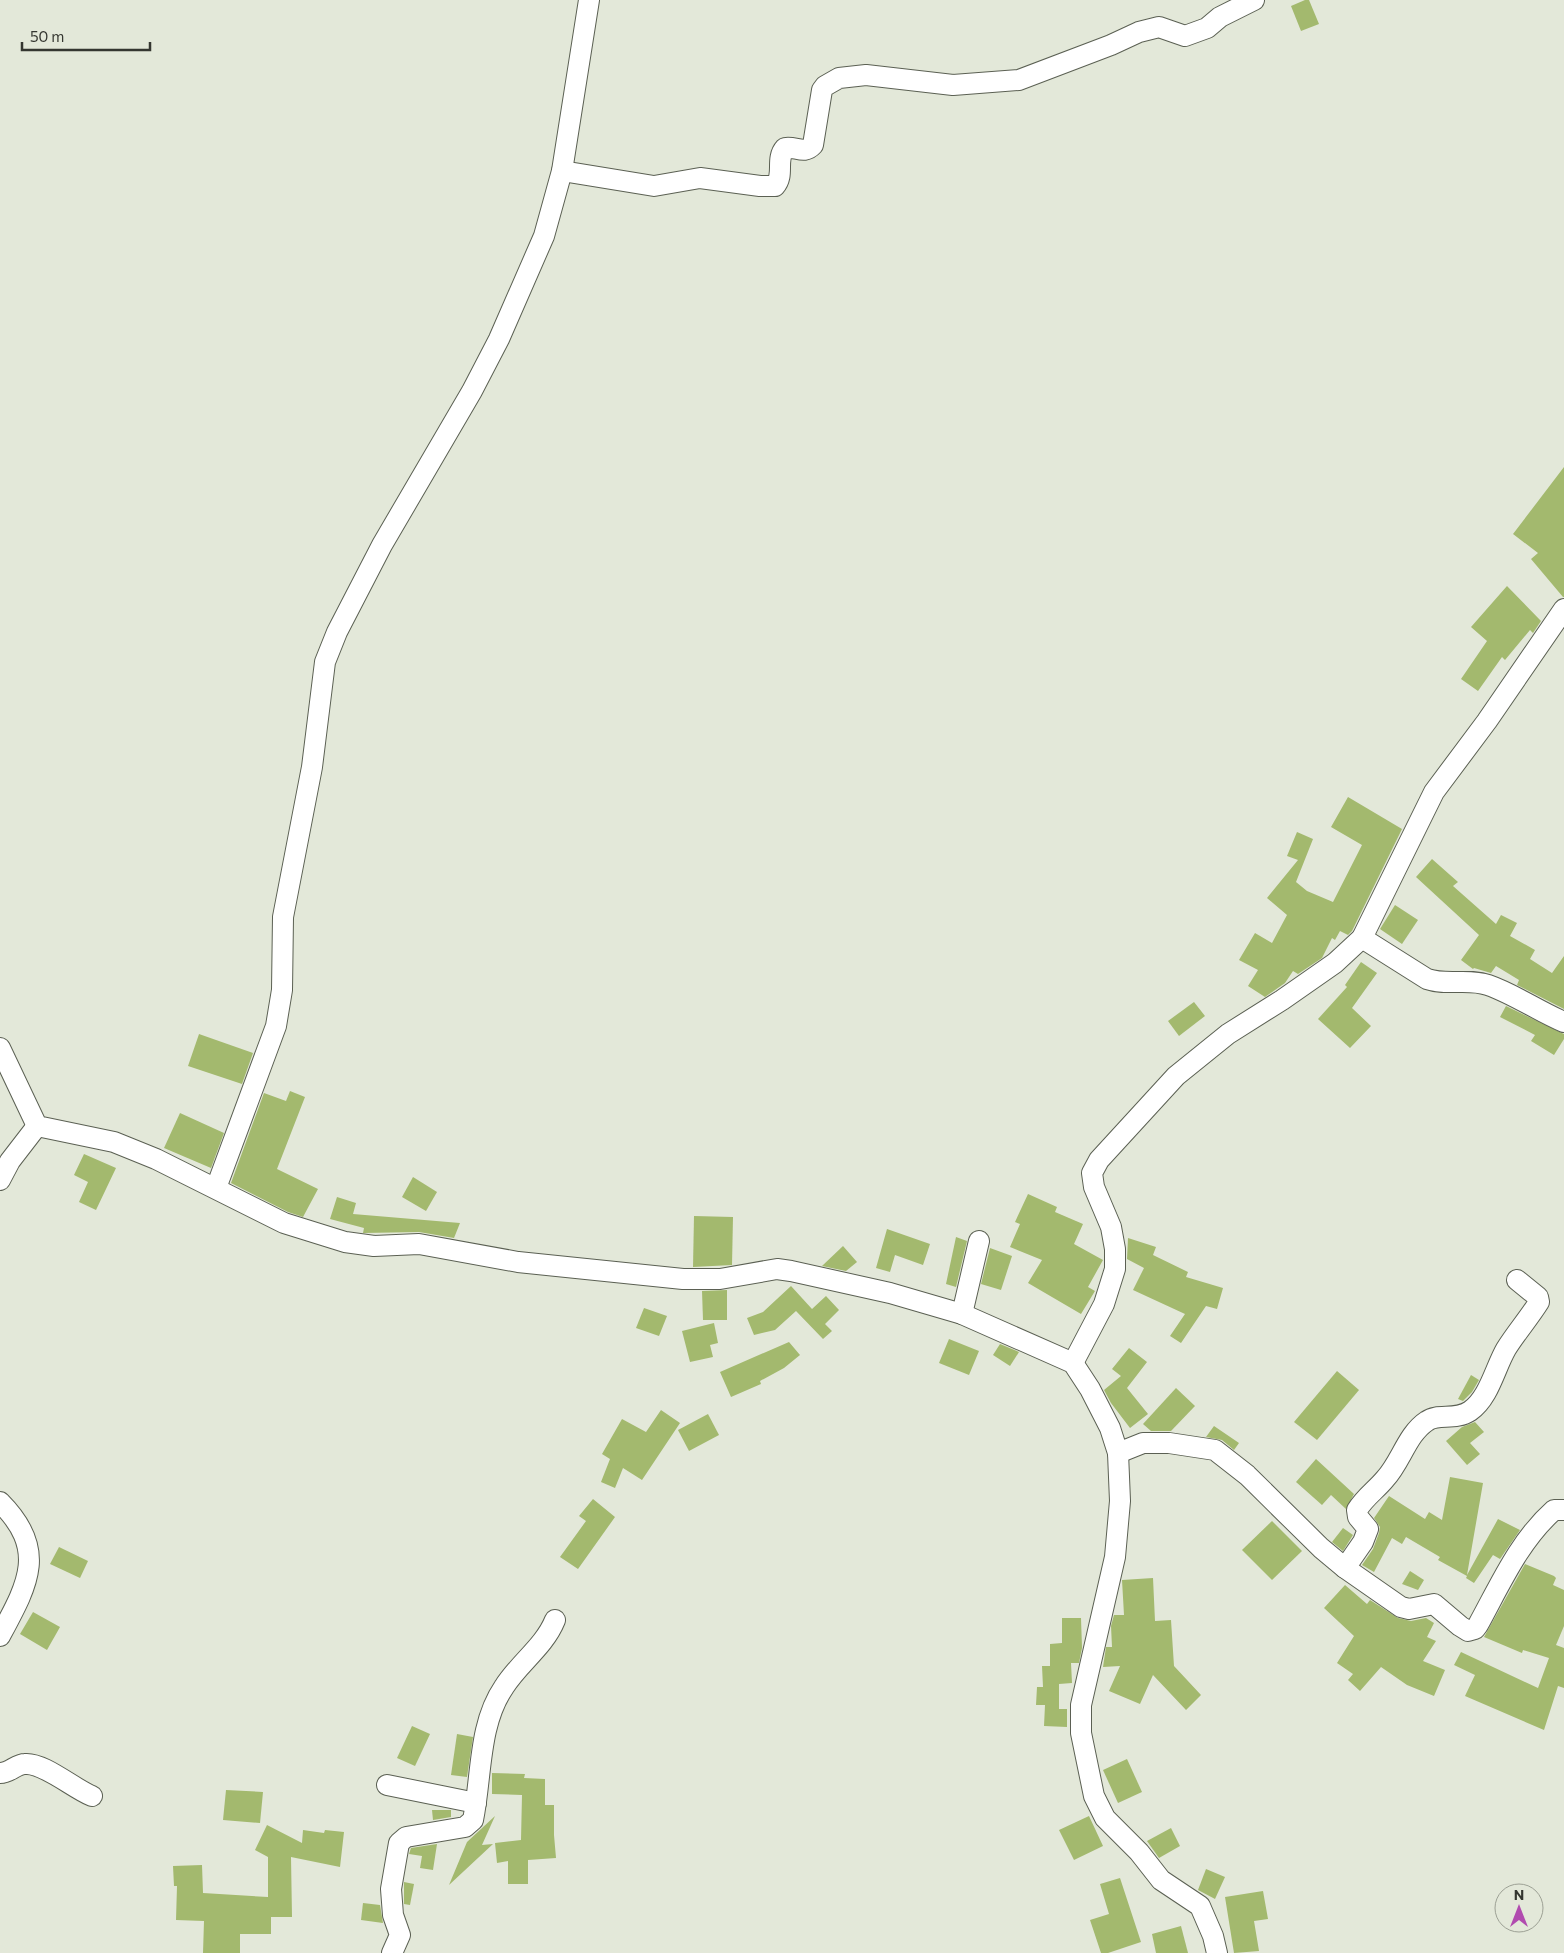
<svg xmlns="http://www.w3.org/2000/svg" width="1564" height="1953" viewBox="0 0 1564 1953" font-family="Commissioner,sans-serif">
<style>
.building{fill:#a3b96e}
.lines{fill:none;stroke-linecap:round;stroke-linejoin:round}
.minor-casing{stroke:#5b6053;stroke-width:22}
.minor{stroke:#fff;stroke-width:20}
</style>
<rect width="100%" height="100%" fill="#e3e8d9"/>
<g class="building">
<polygon points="1305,0 1309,0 1319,24 1301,31 1291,6"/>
<polygon points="1564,467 1564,597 1563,597 1531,559 1538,553 1513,534"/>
<polygon points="1507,586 1541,621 1533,633 1530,630 1505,660 1502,657 1478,691 1461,679 1487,641 1471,627"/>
<polygon points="1348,797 1402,829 1352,931 1348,935 1340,931 1335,940 1332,938 1322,958 1298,974 1293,971 1285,983 1265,997 1248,986 1258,970 1239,960 1255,933 1272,943 1287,915 1267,898 1298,860 1287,856 1297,832 1313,839 1296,882 1307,891 1333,902 1362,845 1331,827"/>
<polygon points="1432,859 1458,882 1453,886 1496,924 1501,915 1517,923 1510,936 1535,950 1530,959 1552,973 1564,956 1564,1009 1517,985 1519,980 1496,966 1491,973 1474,968 1473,969 1461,960 1479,935 1416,877"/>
<polygon points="1395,905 1418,920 1402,944 1380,929"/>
<polygon points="1361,962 1377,973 1352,1008 1371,1026 1350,1048 1318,1019 1347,987 1345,985"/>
<polygon points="1194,1002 1205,1016 1179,1036 1168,1021"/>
<polygon points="1506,1006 1564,1034 1564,1039 1554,1055 1531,1041 1535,1035 1500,1017"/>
<polygon points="199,1034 253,1053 242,1084 188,1066"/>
<polygon points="290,1091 305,1097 277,1169 318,1189 303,1217 288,1212 231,1183 264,1093 286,1101"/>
<polygon points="180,1113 224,1133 211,1168 164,1148"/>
<polygon points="84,1154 116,1168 96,1210 79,1202 88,1182 74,1175"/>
<polygon points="413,1177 437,1192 426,1211 402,1197"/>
<polygon points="1028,1194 1057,1207 1055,1212 1083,1224 1074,1244 1103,1260 1088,1287 1095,1291 1081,1314 1028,1283 1042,1260 1010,1247 1020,1224 1015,1222"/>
<polygon points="337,1197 356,1203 353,1214 460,1223 454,1238 419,1232 363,1233 364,1228 330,1219"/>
<polygon points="694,1216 733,1217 732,1265 693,1267"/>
<polygon points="887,1229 930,1244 923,1265 895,1255 890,1272 876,1268"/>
<polygon points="956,1237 967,1241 956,1287 946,1284"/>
<polygon points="1128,1238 1156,1247 1153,1255 1188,1272 1186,1277 1223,1288 1217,1309 1206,1306 1181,1343 1170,1336 1185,1314 1133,1290 1144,1268 1127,1259"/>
<polygon points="843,1246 857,1262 846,1271 822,1266"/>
<polygon points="990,1248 1012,1256 1001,1290 981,1284"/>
<polygon points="791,1286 812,1309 826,1296 839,1310 825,1324 832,1331 823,1339 796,1311 775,1330 754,1335 747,1318 763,1312"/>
<polygon points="727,1290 727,1320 703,1320 702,1291"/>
<polygon points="644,1308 667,1316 659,1336 636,1328"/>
<polygon points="714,1323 718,1343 710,1345 713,1357 690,1362 682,1331"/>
<polygon points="949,1339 979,1351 969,1375 939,1363"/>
<polygon points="789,1342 800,1355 784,1368 760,1381 761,1384 731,1397 720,1372"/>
<polygon points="1000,1344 1019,1352 1010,1366 993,1355"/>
<polygon points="1129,1348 1147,1362 1127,1388 1148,1414 1130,1428 1111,1403 1104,1390 1121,1376 1112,1369"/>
<polygon points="1337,1371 1359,1390 1317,1440 1294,1422"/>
<polygon points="1471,1375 1479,1380 1472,1392 1463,1401 1458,1399"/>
<polygon points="1176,1388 1195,1406 1171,1431 1151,1431 1143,1424"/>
<polygon points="661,1410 680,1423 642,1480 623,1468 615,1488 601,1482 610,1459 602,1454 622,1419 646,1432"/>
<polygon points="708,1414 719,1435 689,1451 678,1430"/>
<polygon points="1475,1422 1484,1432 1470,1443 1480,1454 1467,1465 1446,1441 1462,1427"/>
<polygon points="1214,1426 1239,1443 1234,1450 1222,1440 1206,1437"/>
<polygon points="1316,1459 1354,1494 1346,1509 1331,1495 1322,1505 1296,1482"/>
<polygon points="1450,1477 1483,1483 1467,1575 1498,1519 1520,1530 1500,1559 1493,1555 1474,1583 1466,1578 1467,1576 1438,1560 1440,1557 1406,1537 1402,1544 1392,1538 1374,1572 1362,1565 1373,1549 1379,1533 1380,1527 1374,1518 1389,1496 1425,1519 1429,1512 1442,1520"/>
<polygon points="593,1499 615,1517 578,1569 560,1557 586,1521 579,1516"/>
<polygon points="1272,1521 1302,1551 1272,1580 1242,1550"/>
<polygon points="1343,1528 1353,1535 1343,1551 1332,1542"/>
<polygon points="59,1547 88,1561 80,1578 50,1564"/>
<polygon points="1525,1564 1554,1576 1556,1578 1553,1585 1564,1590 1564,1626 1556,1645 1564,1648 1564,1688 1558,1686 1544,1730 1465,1696 1475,1675 1454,1665 1461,1652 1538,1688 1549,1658 1523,1650 1522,1653 1484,1637"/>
<polygon points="1410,1571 1424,1580 1418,1590 1402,1584"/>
<polygon points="1153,1578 1155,1621 1171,1620 1174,1666 1201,1695 1186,1710 1153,1675 1140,1704 1109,1691 1120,1666 1103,1667 1106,1647 1112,1647 1111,1626 1114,1615 1124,1615 1122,1580"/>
<polygon points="1345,1585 1367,1604 1370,1600 1398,1618 1411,1621 1426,1618 1434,1623 1427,1637 1436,1641 1423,1661 1445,1670 1434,1696 1407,1685 1381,1667 1360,1691 1348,1680 1353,1674 1337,1663 1354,1636 1324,1608"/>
<polygon points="33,1612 60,1627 47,1650 20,1634"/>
<polygon points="1062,1618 1081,1618 1082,1648 1079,1663 1071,1663 1072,1683 1059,1684 1059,1709 1067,1709 1067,1727 1044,1726 1045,1705 1036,1705 1037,1687 1043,1687 1042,1666 1050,1666 1050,1644 1062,1643"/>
<polygon points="412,1726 430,1734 415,1766 397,1758"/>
<polygon points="457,1734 473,1737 467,1777 451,1775"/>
<polygon points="1127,1759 1142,1792 1118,1803 1103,1770"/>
<polygon points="492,1773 525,1774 524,1778 545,1779 545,1805 554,1805 554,1835 556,1858 528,1860 528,1884 508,1884 508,1861 497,1863 495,1843 521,1840 522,1795 492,1794"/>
<polygon points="226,1790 263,1792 260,1823 223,1820"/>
<polygon points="432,1810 451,1810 451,1817 433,1820"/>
<polygon points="495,1816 482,1845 493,1844 449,1885 467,1842"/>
<polygon points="1089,1816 1103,1846 1074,1860 1059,1830"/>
<polygon points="267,1825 302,1843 303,1830 324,1833 325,1830 344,1832 340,1867 291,1857 292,1917 271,1917 271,1934 240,1934 240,1953 203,1953 204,1921 176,1920 177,1886 174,1886 173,1866 202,1865 203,1893 268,1897 268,1857 255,1850"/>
<polygon points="1171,1828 1180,1846 1159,1858 1147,1841"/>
<polygon points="437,1844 433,1870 420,1868 422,1856 409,1854 411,1848"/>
<polygon points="1206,1869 1225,1877 1215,1899 1198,1890"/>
<polygon points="1120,1878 1141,1942 1108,1953 1101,1953 1090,1920 1109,1914 1100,1884"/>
<polygon points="404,1882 414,1884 410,1905 404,1904"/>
<polygon points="1263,1891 1268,1919 1254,1921 1259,1951 1234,1953 1225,1897"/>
<polygon points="363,1903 380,1905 383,1923 361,1920"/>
<polygon points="1181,1926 1188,1953 1156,1953 1152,1934"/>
</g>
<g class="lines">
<g class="minor-casing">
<g id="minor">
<path d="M562,171L654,186L700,178L760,186H775C785,175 775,159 785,148C796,146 804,155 813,145L822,90L825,86L839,78L866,75L953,85L1019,80L1111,45L1139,32L1159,27L1185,36L1207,28L1220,17L1254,0"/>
<path d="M1362,938L1427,979C1447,986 1468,978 1488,985C1514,994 1538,1011 1564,1022"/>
<polyline points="0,1048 37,1126 114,1142 156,1159 284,1223 345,1242 374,1246 419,1244 518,1262 683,1279 720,1279 777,1269 791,1271 890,1293 962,1314 1073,1363 1090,1389 1110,1428 1118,1453 1120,1501 1115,1557 1081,1705 1081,1733 1094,1796 1105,1818 1139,1852 1161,1880 1200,1906 1213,1936 1217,1953"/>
<polyline points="0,1180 10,1161 37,1126"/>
<polyline points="216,1188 276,1026 282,990 283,917 312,767 325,662 337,632 382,545 472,391 499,339 544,236 562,171 589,0"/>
<polyline points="962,1314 979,1241"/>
<polyline points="1073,1363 1104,1304 1115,1269 1115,1249 1111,1227 1094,1187 1092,1173 1099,1160 1176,1076 1228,1034 1282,1000 1335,963 1362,938 1434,792 1487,721 1564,609"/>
<path d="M1118,1453L1143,1443H1169L1215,1450L1247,1475L1321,1548L1345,1568L1401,1607L1409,1609L1434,1604L1460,1626L1468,1631L1475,1629L1478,1625C1500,1585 1519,1541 1554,1510H1564"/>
<path d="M0,1502C48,1550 28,1584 0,1636"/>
<path d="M1345,1568L1363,1542L1368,1529L1358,1517L1357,1510C1365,1497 1376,1490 1385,1479C1401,1462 1407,1434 1427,1421C1438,1413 1455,1421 1470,1411C1489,1398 1495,1368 1506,1349C1516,1333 1529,1318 1539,1302L1538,1297L1517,1280"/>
<path d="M0,1773C10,1773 16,1764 25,1764C43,1762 74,1789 92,1796"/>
<polyline points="387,1785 476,1803"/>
<path d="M392,1953L400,1935L393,1915L391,1889L399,1843L406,1837L465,1827L473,1820C482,1776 478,1725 504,1687C519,1663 544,1647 555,1620"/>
</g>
</g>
<use href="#minor" class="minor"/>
</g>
<g transform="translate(1519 1908)"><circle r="24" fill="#e3e8d9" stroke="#9da195"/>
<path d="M0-4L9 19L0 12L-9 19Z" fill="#b14baf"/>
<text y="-8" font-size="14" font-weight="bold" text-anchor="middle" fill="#343630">N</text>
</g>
<path d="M22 42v8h128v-8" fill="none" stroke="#343630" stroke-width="2.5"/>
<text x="30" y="42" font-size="15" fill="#343630" stroke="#e3e8d9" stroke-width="4" paint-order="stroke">50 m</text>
</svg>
